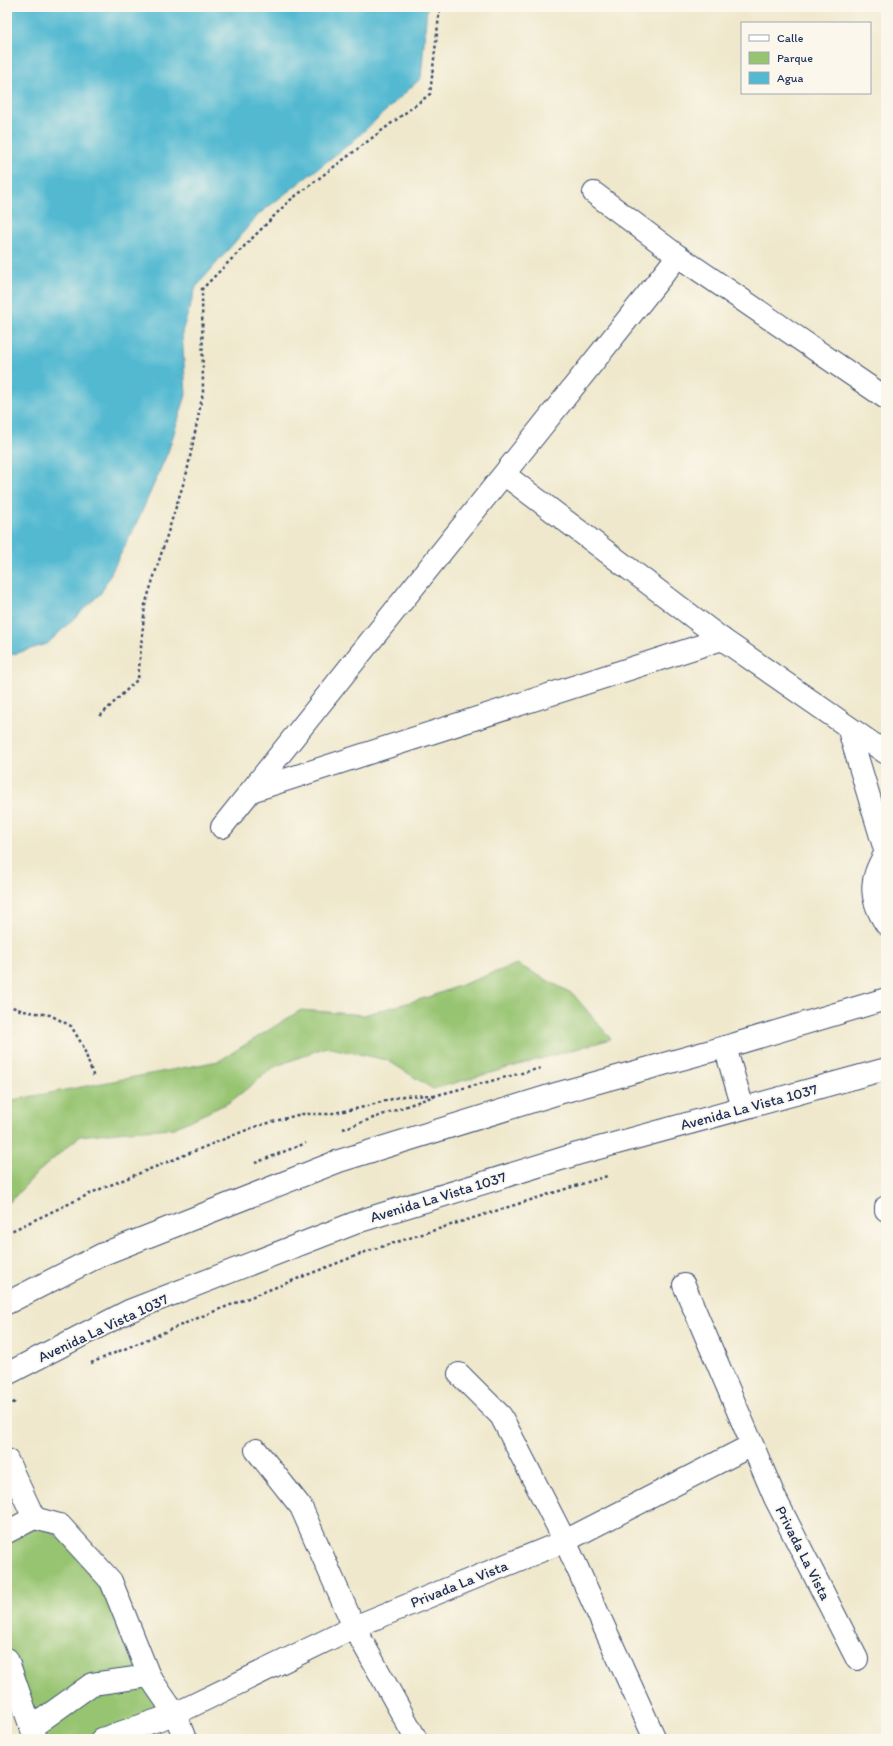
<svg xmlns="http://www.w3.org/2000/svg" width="893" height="1746" viewBox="0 0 893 1746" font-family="Itim,sans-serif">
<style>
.green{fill:#97c471;stroke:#597a68}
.water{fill:#53b9d1;stroke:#377498}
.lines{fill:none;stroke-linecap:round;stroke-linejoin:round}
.street-casing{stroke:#3b4b6e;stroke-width:24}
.path{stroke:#3b4b6e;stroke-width:2.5;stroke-dasharray:3 3;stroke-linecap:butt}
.street{stroke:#fff;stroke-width:22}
.labels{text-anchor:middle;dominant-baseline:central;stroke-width:4;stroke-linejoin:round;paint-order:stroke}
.street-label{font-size:15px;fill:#1b2f5e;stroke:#fbf7ec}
</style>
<rect width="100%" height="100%" fill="#fbf7ec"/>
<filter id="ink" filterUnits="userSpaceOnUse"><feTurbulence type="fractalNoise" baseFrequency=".025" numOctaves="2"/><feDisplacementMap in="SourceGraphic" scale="8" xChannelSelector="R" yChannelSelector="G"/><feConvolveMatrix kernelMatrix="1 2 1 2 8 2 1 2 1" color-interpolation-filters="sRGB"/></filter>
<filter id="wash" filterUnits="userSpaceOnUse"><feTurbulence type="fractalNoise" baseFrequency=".012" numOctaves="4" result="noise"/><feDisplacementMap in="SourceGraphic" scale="16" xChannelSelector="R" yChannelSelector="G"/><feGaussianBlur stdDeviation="0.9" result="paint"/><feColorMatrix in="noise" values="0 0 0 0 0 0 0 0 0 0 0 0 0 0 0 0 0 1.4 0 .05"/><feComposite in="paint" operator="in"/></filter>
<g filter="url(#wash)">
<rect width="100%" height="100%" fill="#efe8cc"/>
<g class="green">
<polygon points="517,964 573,994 611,1039 433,1089 387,1060 326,1047 274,1067 230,1102 174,1128 127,1131 80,1136 38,1172 7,1205 7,1101 219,1061 301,1010 364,1015 432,996"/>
<polygon points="34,1518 111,1581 175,1714 102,1739 35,1739 7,1659 7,1532"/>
</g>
<polygon class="water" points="7,7 427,7 421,78 352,142 259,214 196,287 182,332 186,395 168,452 139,518 101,593 47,644 7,656"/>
</g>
<g filter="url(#ink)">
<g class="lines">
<g class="street-casing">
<g id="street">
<polyline points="594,193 678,256 886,398"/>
<polyline points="505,475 722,639 886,753"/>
<polyline points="848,727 886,853"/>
<polyline points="251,791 722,639"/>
<polyline points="222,827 678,256"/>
<path d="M886,853C869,879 869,898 886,924"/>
<polyline points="725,1047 743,1108"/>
<polyline points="886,1207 886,1210"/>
<polyline points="684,1285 775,1498 857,1659"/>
<polyline points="7,1303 103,1254 339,1161 559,1093 725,1047 886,999"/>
<polyline points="7,1374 129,1311 360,1221 577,1154 886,1069"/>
<polyline points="459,1374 501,1416 565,1541 655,1739"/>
<polyline points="256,1450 301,1507 354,1627 416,1739"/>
<polyline points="7,1460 34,1518"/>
<polyline points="7,1532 34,1518 60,1525 111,1581 149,1676 175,1714 102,1739"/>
<polyline points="7,1659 35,1739"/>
<polyline points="32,1727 92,1684 149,1676"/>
<polyline points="185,1739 175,1714 354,1627 565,1541 752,1445"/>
</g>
</g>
<g class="path">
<polyline points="100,716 138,679 145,605 187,472 203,393 202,289 289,201 430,94 440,7"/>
<polyline points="7,1005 23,1011 50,1015 71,1026 83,1046 94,1078"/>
<polyline points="343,1129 437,1095 541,1068"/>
<polyline points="255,1163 306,1143"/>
<polyline points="7,1233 98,1190 254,1127 301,1114 328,1114 360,1108 403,1096 434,1095"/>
<polyline points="91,1363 205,1315 368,1251 607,1176"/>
<polyline points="7,1406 17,1401"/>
</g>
<use href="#street" class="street"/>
</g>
</g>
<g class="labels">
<g class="street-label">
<text transform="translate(749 1107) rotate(-15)">Avenida La Vista 1037</text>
<text transform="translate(438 1197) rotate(-17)">Avenida La Vista 1037</text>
<text transform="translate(103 1328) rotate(-25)">Avenida La Vista 1037</text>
<text transform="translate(803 1553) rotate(63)">Privada La Vista</text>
<text transform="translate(459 1584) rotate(-22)">Privada La Vista</text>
</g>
</g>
<rect width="893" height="1746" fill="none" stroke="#fbf7ec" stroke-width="24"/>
<rect x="741" y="22" width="130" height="72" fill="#fbf7ec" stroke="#a1a7b3"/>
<rect x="749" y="35" width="20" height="6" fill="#ffffff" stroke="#a1a7b3"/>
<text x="777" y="42" font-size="12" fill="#1b2f5e">Calle</text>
<rect x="749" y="52" width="20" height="12" fill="#97c471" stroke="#a1a7b3"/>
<text x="777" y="62" font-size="12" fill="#1b2f5e">Parque</text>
<rect x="749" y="72" width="20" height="12" fill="#53b9d1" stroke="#a1a7b3"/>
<text x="777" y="82" font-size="12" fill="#1b2f5e">Agua</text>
</svg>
